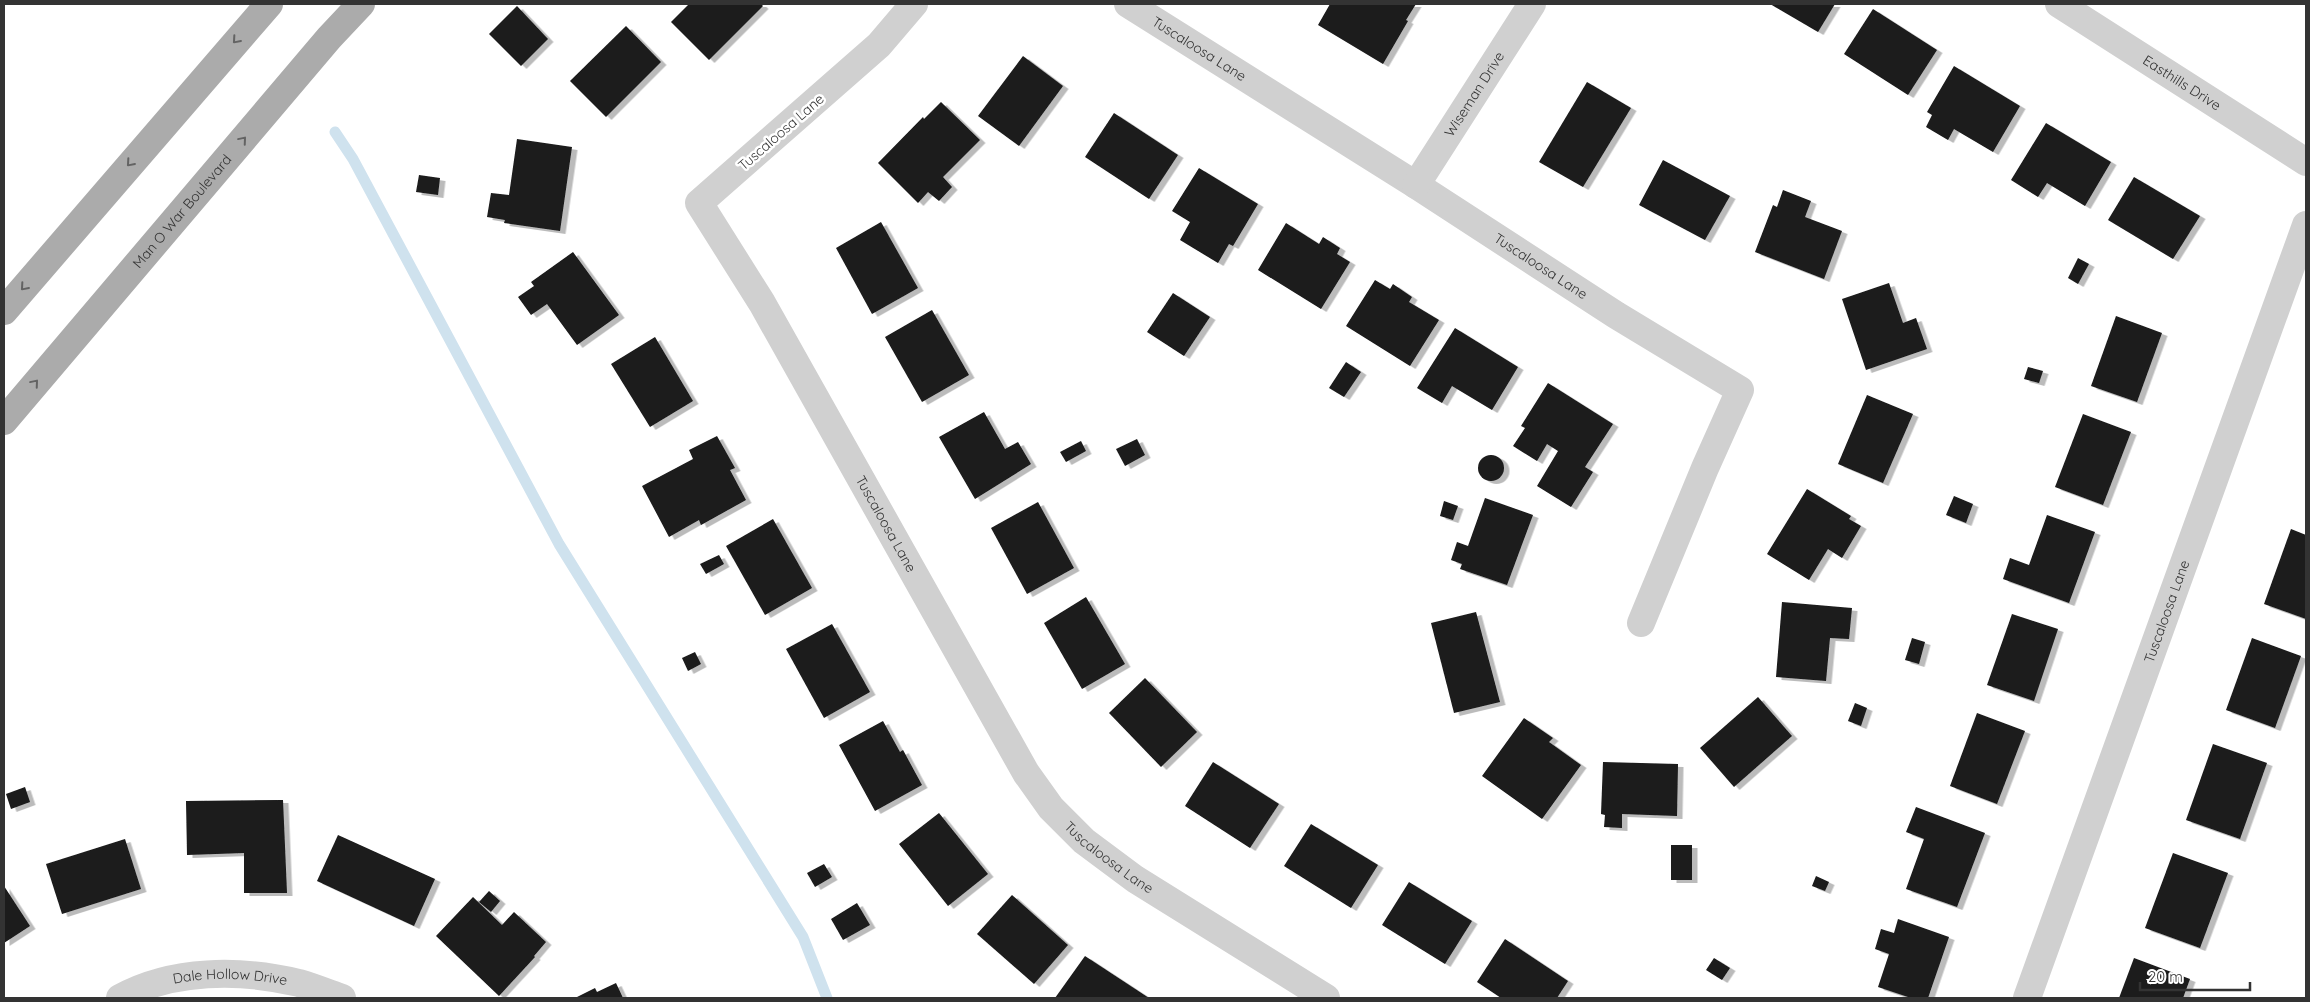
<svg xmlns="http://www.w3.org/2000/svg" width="2310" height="1002" viewBox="0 0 2310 1002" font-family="Quicksand,sans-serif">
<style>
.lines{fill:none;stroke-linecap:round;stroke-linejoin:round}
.stream{stroke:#cfe2ee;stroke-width:11}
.building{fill:#1a1a1a;filter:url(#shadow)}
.minor{stroke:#d0d0d0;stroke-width:28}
.tertiary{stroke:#d0d0d0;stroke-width:28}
.primary{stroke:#ababab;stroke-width:28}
.oneway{stroke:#636363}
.labels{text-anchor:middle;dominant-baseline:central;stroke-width:5;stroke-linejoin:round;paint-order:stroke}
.street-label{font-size:14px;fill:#333;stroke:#fff}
</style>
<defs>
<filter id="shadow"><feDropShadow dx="5.5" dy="3" stdDeviation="0" flood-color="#0004"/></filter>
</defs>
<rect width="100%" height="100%" fill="#fff"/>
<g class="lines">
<polyline class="stream" points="335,132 353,159 559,544 803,937 827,998"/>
</g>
<g class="building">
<polygon points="689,4 761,4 763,6 709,60 671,22"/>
<polygon points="1330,4 1416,4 1406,20 1408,21 1383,64 1318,25"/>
<polygon points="1770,4 1835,4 1818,32"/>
<polygon points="517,6 548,39 521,66 489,34"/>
<polygon points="1873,9 1937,50 1908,95 1844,54"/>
<polygon points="626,26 661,62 606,117 570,81"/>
<polygon points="1023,56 1063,86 1019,146 978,116"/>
<polygon points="1954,66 2020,106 1993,152 1954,129 1948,140 1926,127 1932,115 1927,112"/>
<polygon points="1587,82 1631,108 1583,187 1539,162"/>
<polygon points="941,102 980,140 943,177 952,187 939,201 928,192 918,203 878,163 923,117 924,119"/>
<polygon points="1114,113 1178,155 1149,199 1085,157"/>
<polygon points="2046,123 2111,162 2085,206 2047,183 2038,197 2011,180"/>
<polygon points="517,139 572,147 560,231 504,223 505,220 487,217 491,193 509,195"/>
<polygon points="1663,160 1730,196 1705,240 1639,205"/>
<polygon points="1199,168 1258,204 1233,246 1229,244 1218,263 1180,240 1190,222 1172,211"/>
<polygon points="419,175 440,178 438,195 416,192"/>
<polygon points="2134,177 2200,216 2173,259 2108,220"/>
<polygon points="1783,190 1811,201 1805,217 1842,231 1824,279 1755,252 1773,205 1777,207"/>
<polygon points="881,222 918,288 872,314 836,248"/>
<polygon points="1286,223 1319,244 1323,237 1340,248 1337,254 1350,262 1321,309 1258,270"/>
<polygon points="573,252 619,315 577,345 547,304 531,315 518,297 534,286 531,282"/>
<polygon points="2078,258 2089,264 2078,284 2068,278"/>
<polygon points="1375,280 1390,289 1393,284 1412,297 1409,302 1439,320 1410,366 1346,326"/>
<polygon points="1889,283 1903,323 1916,318 1927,349 1866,370 1842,299"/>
<polygon points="1173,293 1210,317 1184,356 1147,332"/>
<polygon points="932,310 969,375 922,402 885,337"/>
<polygon points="2116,316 2162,333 2137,402 2091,386"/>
<polygon points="1455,328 1518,367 1492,410 1452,386 1442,403 1417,388"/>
<polygon points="655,337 693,401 650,427 611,364"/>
<polygon points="1346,362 1361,372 1344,397 1329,388"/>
<polygon points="2028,367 2043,371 2039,383 2024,379"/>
<polygon points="1548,383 1613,424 1585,467 1593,472 1571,507 1537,486 1558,451 1547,444 1537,461 1513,446 1525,428 1521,426"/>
<polygon points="1867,395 1913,414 1883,483 1838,464"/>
<polygon points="984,412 1005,449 1018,442 1031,464 975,499 939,437"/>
<polygon points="2083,414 2131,432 2103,505 2055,487"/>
<polygon points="717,436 735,468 730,470 746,500 701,525 699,520 669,537 642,486 693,459 689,450"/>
<polygon points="1137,439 1145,455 1125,466 1116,449"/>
<polygon points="1081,441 1086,451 1066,462 1060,452"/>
<circle cx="1491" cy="468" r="13"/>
<polygon points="1807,489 1851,516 1849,519 1861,526 1842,558 1828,549 1809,580 1767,554"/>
<polygon points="1954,496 1973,504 1966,523 1946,515"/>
<polygon points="1485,498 1533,515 1507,585 1460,569 1462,564 1451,560 1457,542 1468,546"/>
<polygon points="1444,501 1458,506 1453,520 1440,516"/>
<polygon points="1038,502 1074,568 1027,594 991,528"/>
<polygon points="2047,515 2095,532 2069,603 2003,579 2010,558 2029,565"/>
<polygon points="773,519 812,588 765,615 726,546"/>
<polygon points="2291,529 2306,535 2306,619 2264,604"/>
<polygon points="719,555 724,564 706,574 700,564"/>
<polygon points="1086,597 1125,664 1082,689 1044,623"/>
<polygon points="1782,602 1852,608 1849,639 1830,638 1826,681 1776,677"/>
<polygon points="1476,612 1500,702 1454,713 1431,623"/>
<polygon points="2012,614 2058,629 2034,701 1987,685"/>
<polygon points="832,624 870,692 824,718 786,649"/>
<polygon points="1912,638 1925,642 1919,664 1905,660"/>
<polygon points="2252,638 2301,656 2275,728 2226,710"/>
<polygon points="695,652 701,664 688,671 682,658"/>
<polygon points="1145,678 1197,732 1161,767 1109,713"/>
<polygon points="1758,697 1792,736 1734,787 1700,748"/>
<polygon points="1855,703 1867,708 1861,726 1848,721"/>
<polygon points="1977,713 2025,731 1997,804 1950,786"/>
<polygon points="1524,718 1553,738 1549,742 1581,765 1542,819 1482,776"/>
<polygon points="883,721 900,752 903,750 922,785 875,811 839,745"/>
<polygon points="2213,744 2267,763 2240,839 2186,820"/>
<polygon points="1213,762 1279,804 1250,848 1185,806"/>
<polygon points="1603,762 1678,764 1677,816 1622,814 1622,828 1604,827 1605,815 1601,814"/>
<polygon points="25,787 30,802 11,809 6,794"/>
<polygon points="283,800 287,893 244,893 244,853 187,855 186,801"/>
<polygon points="1916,807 1985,833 1957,907 1906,889 1924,839 1906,832"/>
<polygon points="939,813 988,874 948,906 899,844"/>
<polygon points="1311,824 1378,865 1351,908 1284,866"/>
<polygon points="338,835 435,879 414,926 317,881"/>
<polygon points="125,839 141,889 62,914 46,864"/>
<rect x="1671" y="845" width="21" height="35"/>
<polygon points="2173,853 2228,873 2200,948 2145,928"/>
<polygon points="824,864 832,877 815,887 807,873"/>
<polygon points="1816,876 1829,882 1825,891 1812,886"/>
<polygon points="1409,882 1472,921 1445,964 1382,925"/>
<polygon points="4,886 30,926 4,943"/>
<polygon points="489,891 500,901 491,912 479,902"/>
<polygon points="1012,895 1068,945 1034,984 977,934"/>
<polygon points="473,897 502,925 514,912 546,942 534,956 535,957 499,996 436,936"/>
<polygon points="857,903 870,925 843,940 831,919"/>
<polygon points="1898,919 1949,937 1928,998 1911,998 1878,987 1889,954 1875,949 1881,929 1894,933"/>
<polygon points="1505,939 1568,981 1557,998 1501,998 1477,982"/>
<polygon points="1085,956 1149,998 1055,998"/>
<polygon points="1714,958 1730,968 1722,980 1706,970"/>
<polygon points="2134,958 2190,979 2183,998 2119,998"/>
<polygon points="616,983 623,998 575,998 595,988 597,992"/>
</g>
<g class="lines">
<g class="minor">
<path id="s1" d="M914,4L879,45L699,203L762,303L1026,773L1051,808L1084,841L1135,879L1326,998"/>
<path id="s2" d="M1128,4L1416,185L1616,315L1740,390L1705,468L1641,623"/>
<path id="s3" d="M1416,185L1532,4"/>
<path id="s4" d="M120,998C172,969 241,969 299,983C313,987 328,993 342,998"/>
<path id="s5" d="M2027,998L2306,225"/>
</g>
<path class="tertiary" id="s6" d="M2059,4L2306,162"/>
<g class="primary">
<polyline points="4,311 269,4"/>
<path id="s7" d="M4,421L329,38L361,4"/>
</g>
</g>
<defs><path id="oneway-chevron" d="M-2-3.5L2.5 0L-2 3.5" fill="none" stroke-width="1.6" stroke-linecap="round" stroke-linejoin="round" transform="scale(1.25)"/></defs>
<g class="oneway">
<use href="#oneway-chevron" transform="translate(236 40) rotate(131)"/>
<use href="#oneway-chevron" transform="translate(243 140) rotate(-50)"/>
<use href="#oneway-chevron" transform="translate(130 163) rotate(131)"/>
<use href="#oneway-chevron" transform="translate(24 287) rotate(131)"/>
<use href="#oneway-chevron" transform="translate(35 383) rotate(-50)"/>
</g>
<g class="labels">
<g class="street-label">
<text stroke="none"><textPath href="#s2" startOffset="84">Tuscaloosa Lane</textPath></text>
<text stroke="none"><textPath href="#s6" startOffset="146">Easthills Drive</textPath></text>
<text stroke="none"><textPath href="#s3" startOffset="108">Wiseman Drive</textPath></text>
<text transform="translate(781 132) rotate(-41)">Tuscaloosa Lane</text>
<text stroke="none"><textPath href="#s7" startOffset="275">Man O War Boulevard</textPath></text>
<text stroke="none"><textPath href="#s2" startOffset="489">Tuscaloosa Lane</textPath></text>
<text stroke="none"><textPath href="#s1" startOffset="665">Tuscaloosa Lane</textPath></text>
<text stroke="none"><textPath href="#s5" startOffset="411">Tuscaloosa Lane</textPath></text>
<text stroke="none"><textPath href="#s1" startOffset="1070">Tuscaloosa Lane</textPath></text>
<text stroke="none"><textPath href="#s4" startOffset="114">Dale Hollow Drive</textPath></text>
</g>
</g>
<rect width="2310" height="1002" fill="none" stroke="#333333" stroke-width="10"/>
<path d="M2140 982v8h110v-8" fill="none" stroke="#333333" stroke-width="2.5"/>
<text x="2148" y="982" font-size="15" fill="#333333" stroke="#ffffff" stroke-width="4" paint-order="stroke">20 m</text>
</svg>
